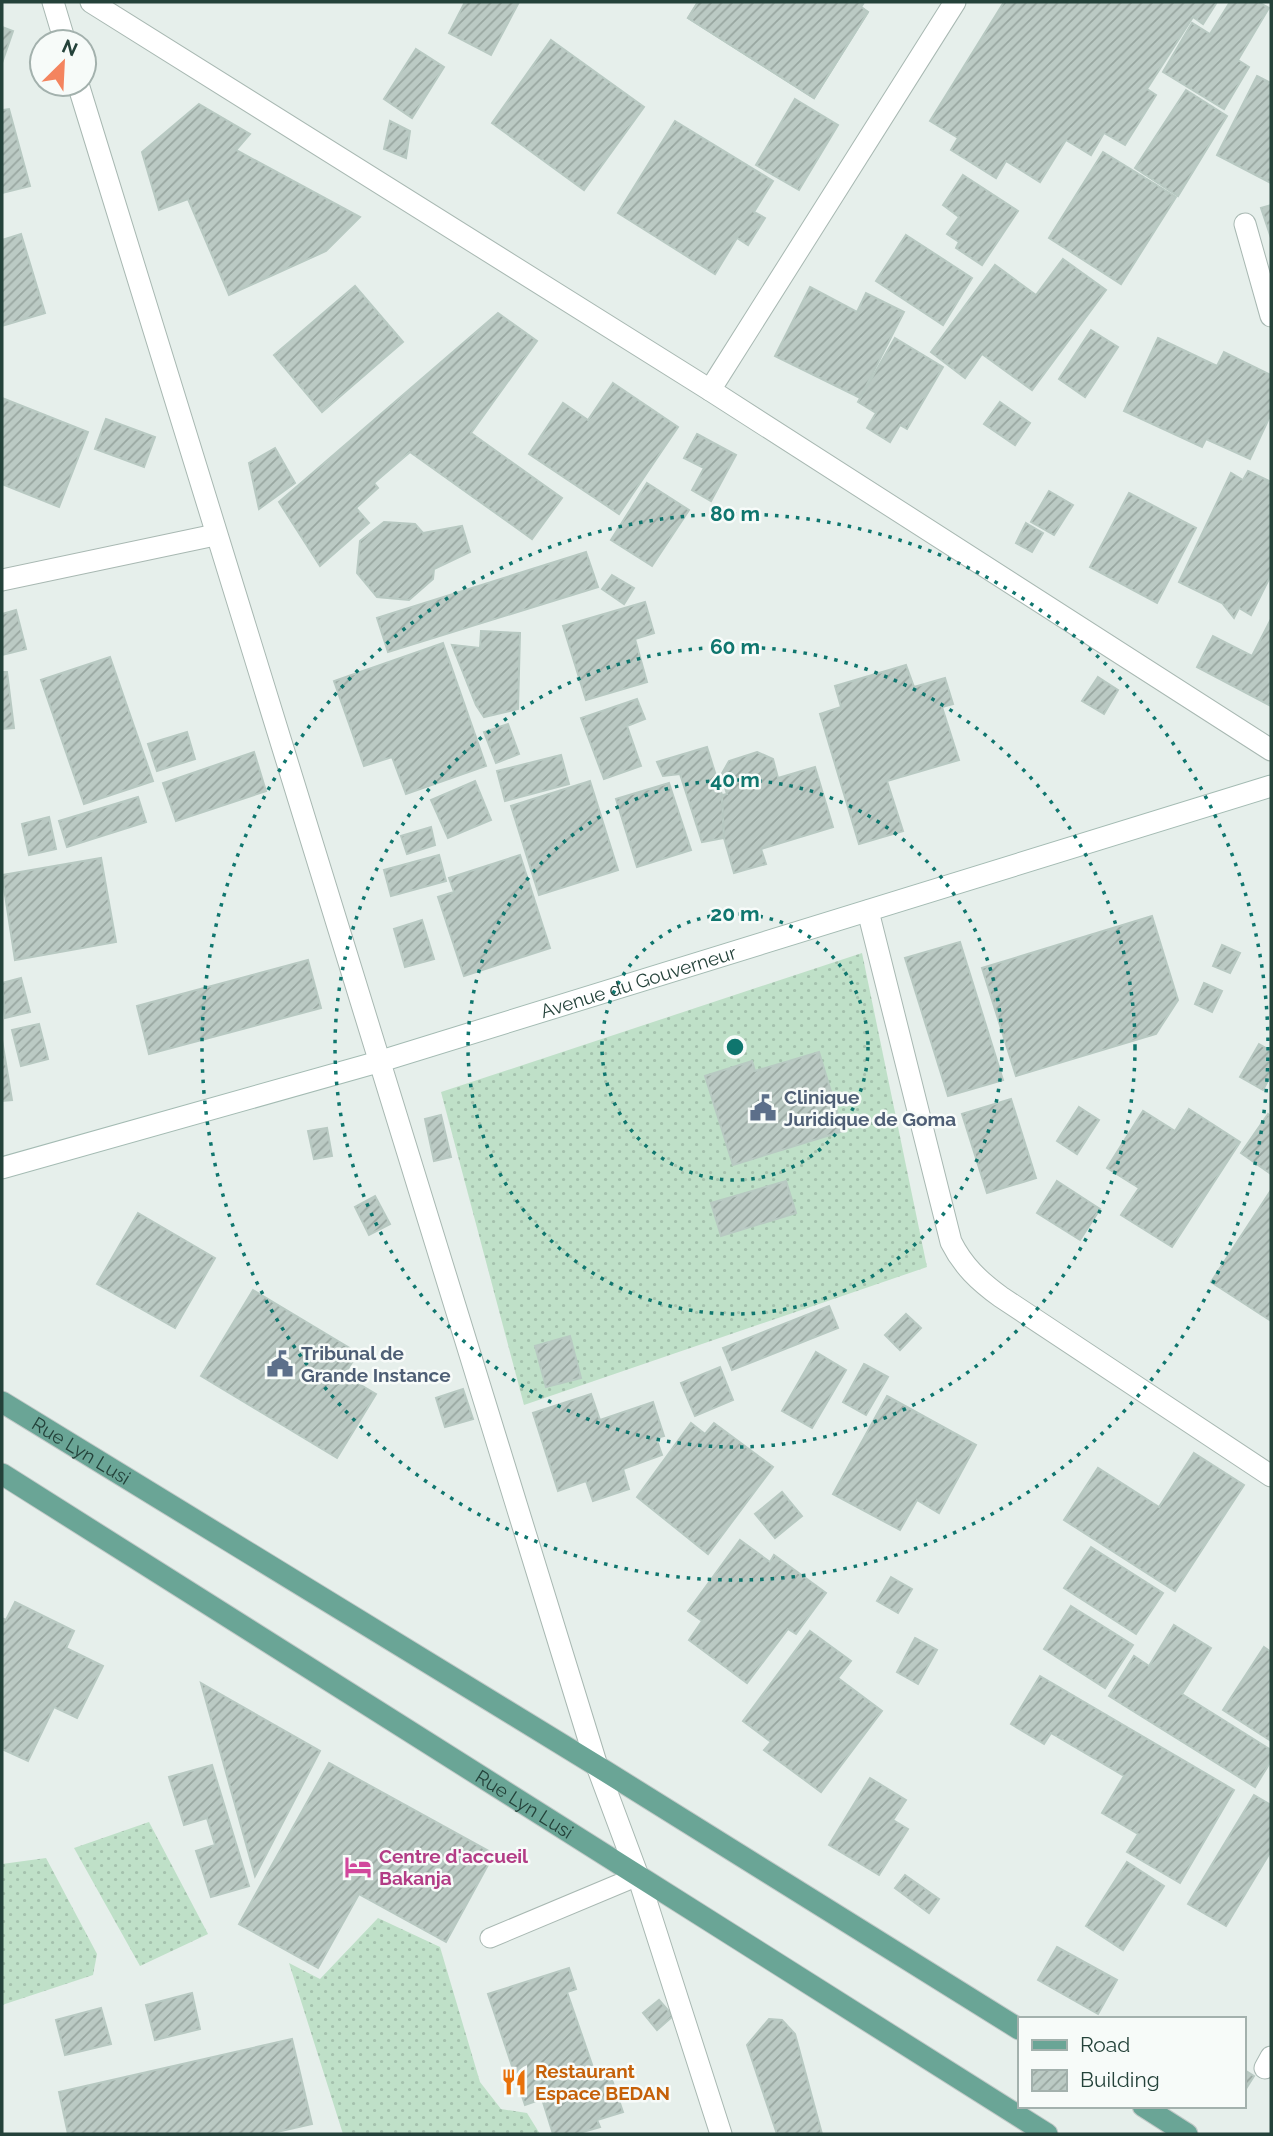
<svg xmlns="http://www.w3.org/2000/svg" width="1273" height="2136" viewBox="0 0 1273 2136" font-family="Raleway,sans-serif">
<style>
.grass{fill:url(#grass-dots)}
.building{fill:url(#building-hatch);stroke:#b8c9c2;stroke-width:2}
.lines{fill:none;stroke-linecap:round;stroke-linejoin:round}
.lane-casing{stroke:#a8b8b2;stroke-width:21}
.street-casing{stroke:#a8b8b2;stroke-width:23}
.secondary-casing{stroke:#a4bbb3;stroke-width:23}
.primary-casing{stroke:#c2cac8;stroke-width:23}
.lane{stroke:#fff;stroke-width:19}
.street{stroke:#fff;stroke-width:21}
.secondary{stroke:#fff;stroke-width:21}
.primary{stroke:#6aa596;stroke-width:21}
.ring{fill:none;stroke:#0f766e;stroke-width:3.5;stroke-dasharray:3.5 7}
.labels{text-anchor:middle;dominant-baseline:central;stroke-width:5;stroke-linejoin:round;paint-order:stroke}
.street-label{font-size:19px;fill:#24423a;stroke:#f7fbf9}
.service-label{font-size:19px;font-weight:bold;fill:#4e5e75;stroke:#f7fbf9;text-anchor:start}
.hotel-label{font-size:19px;font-weight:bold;fill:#b23c85;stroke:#f7fbf9;text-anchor:start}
.food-label{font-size:19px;font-weight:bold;fill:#c56008;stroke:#f7fbf9;text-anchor:start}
.centre{fill:#0f766e;stroke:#f7fbf9;stroke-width:3.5}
.ring-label{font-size:21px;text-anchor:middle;font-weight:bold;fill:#0f766e;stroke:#f7fbf9;stroke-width:5;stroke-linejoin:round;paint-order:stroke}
</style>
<defs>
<pattern id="grass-dots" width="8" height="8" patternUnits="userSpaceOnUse" patternTransform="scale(1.75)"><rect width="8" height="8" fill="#bfe0c8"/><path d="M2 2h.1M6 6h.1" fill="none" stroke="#a4c1ad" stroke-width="1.8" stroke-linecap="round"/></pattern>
<pattern id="building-hatch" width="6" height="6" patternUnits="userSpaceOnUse" patternTransform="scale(1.75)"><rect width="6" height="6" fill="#bbcac4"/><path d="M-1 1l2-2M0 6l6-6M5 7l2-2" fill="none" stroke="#98a6a0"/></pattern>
</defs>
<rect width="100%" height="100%" fill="#e6efeb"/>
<g class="grass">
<polygon points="862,953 927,1267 524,1405 441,1092"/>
<polygon points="149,1822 208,1934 140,1966 74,1848"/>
<polygon points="46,1858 97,1954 93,1975 2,2005 2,1864"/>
<polygon points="378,1918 440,1947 480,2082 501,2109 527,2113 540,2134 343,2134 289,1963 320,1979"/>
</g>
<g class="building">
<polygon points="465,2 519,2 491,55 449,33"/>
<polygon points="698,2 864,2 861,7 868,12 814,98 688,18"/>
<polygon points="698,2 864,2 861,7 868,12 814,98 688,18"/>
<polygon points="1004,2 1217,2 1203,24 1193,17 1147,89 1156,95 1125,145 1104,133 1091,155 1066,140 1040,182 1006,161 996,178 951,150 958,138 930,121"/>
<polygon points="1230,2 1258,2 1269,8 1238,60 1249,67 1224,109 1163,72 1192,23 1210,34"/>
<polygon points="2,27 13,31 2,63"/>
<polygon points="551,40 644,107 584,190 492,123"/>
<polygon points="416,49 444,67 412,118 384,99"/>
<polygon points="1257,76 1271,83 1271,183 1217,155"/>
<polygon points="1186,90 1227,116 1178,196 1135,168"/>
<polygon points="795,99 838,125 799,190 756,165"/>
<polygon points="199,104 250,134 236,150 360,217 326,251 229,295 188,199 159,210 142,152"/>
<polygon points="9,109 30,186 2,193 2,110"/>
<polygon points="390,121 410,131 406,158 384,149"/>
<polygon points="675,121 773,181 754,212 765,218 748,245 737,238 715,274 618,213"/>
<polygon points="1103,152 1176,197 1121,284 1049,238"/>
<polygon points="963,175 1018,211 982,265 956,248 959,242 947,234 959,217 943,205"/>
<polygon points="1271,205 1271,238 1261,208"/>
<polygon points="21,234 45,313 2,326 2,240"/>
<polygon points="906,235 972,278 943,325 876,281"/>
<polygon points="1063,259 1106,290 1032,390 982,354 965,378 931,352 995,265 1036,295"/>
<polygon points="355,286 403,342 322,412 274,355"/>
<polygon points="810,287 857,312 866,293 904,312 860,398 775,356"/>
<polygon points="498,313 537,341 471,433 562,498 532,539 410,452 374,483 378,488 356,508 369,523 320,566 279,502"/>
<polygon points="1091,330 1118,347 1085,397 1059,379"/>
<polygon points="895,338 943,367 907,429 900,425 890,442 867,428 876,413 858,402"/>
<polygon points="1158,338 1217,366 1224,352 1271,375 1271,414 1250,459 1206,439 1202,447 1124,411"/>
<polygon points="613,383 678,427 619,514 529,454 563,403 588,420"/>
<polygon points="2,398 88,432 59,507 2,484"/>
<polygon points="1000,402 1030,423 1015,445 984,424"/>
<polygon points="106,419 155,437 144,467 95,449"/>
<polygon points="697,434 736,455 711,501 692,490 704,468 684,458"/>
<polygon points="275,448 295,483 259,509 249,463"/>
<polygon points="1248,471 1271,482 1271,575 1251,615 1239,608 1234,618 1222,603 1179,582 1231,473 1243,480"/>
<polygon points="647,483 689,510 652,566 611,540"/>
<polygon points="1049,491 1073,505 1054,535 1031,522"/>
<polygon points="1129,493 1196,528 1157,603 1090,567"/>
<polygon points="384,522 415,524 423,533 462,526 470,552 434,569 433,579 409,600 377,597 357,573 360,541"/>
<polygon points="1026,523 1043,533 1032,552 1016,543"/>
<polygon points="586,552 598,587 388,652 377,618"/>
<polygon points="612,575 634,588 624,604 602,589"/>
<polygon points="645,602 654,633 635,639 647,682 586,700 563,626"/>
<polygon points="16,610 26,649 2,655 2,614"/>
<polygon points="1271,619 1271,706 1197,667 1213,636 1252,656"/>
<polygon points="481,631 520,633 518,709 484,717 476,705 452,645 480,648"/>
<polygon points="443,643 486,766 406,794 392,757 364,766 334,681"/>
<polygon points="110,657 153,781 84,804 41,680"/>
<polygon points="906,665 914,687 945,678 953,704 942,707 959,760 887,781 903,831 859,844 820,714 841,707 835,686"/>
<polygon points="2,672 7,672 14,728 2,729"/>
<polygon points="1098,677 1118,690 1104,714 1082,701"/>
<polygon points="637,699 645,719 627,726 641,766 604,779 581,718"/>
<polygon points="508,724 519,754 496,763 484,732"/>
<polygon points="187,732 195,759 157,771 148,744"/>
<polygon points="707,747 722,795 724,838 702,842 680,774 663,776 657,762"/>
<polygon points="254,752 266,791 176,821 163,783"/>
<polygon points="757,752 773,759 778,778 815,767 833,827 761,849 766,864 734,873 724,838 722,795 727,794 721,775 729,761"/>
<polygon points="561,755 569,784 505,801 497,771"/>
<polygon points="475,781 491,820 448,838 431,800"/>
<polygon points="590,781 618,870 539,895 511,806"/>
<polygon points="669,783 691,850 637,867 616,799"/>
<polygon points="138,797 146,822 67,847 59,821"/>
<polygon points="49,817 56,849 29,855 22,824"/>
<polygon points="431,827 435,845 407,854 401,836"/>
<polygon points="439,855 446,881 391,896 384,870"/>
<polygon points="520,855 550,948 464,976 438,897 454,892 449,878"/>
<polygon points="101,858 116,942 15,960 2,875"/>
<polygon points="1152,916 1178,1000 1156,1034 1016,1076 982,968"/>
<polygon points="422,920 434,959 405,967 394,929"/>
<polygon points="960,942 1003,1080 948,1096 905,958"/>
<polygon points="1222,945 1240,953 1230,973 1213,966"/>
<polygon points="308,960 321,1008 149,1054 137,1006"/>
<polygon points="21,978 30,1012 5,1018 2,983"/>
<polygon points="1204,983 1222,991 1212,1012 1195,1004"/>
<polygon points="39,1024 48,1059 21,1066 12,1030"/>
<polygon points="2,1040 12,1100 2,1101"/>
<polygon points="1259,1044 1271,1051 1271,1075 1263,1090 1240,1077"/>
<polygon points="819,1052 843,1131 733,1165 705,1076 752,1061 755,1071"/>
<polygon points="1011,1099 1036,1178 987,1193 962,1114"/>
<polygon points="1079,1107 1099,1120 1077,1154 1057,1141"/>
<polygon points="1189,1109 1240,1142 1172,1247 1121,1215 1139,1188 1107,1168 1143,1111 1175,1131"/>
<polygon points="1268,1114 1271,1117 1271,1174 1241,1153"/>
<polygon points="441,1115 451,1157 434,1161 425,1119"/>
<polygon points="327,1128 332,1156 314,1159 308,1131"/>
<polygon points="786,1181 796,1213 721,1236 711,1203"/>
<polygon points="1057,1181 1100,1209 1080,1240 1037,1213"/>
<polygon points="1271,1190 1271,1321 1211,1282"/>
<polygon points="375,1196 390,1224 369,1235 355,1207"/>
<polygon points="138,1213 215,1258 175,1328 97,1284"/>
<polygon points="253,1290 358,1353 344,1375 376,1394 337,1458 201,1376"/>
<polygon points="829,1306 838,1328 732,1370 723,1348"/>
<polygon points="906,1314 921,1328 900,1350 885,1335"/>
<polygon points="570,1336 581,1378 546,1387 535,1346"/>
<polygon points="816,1352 846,1370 812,1428 782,1411"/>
<polygon points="864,1364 888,1377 866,1415 843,1402"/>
<polygon points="720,1367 733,1400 695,1416 681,1383"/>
<polygon points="463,1389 473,1419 445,1427 436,1398"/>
<polygon points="591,1394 600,1420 653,1402 664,1436 656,1438 662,1455 623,1469 629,1489 593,1501 586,1481 558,1491 533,1413"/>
<polygon points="887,1396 976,1445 939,1513 917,1500 900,1530 833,1494"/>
<polygon points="691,1423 705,1434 714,1423 773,1467 708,1554 637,1497"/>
<polygon points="1194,1453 1244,1485 1175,1591 1064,1520 1098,1468 1159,1507"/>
<polygon points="782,1492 802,1516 775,1538 755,1514"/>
<polygon points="740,1540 770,1562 774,1555 826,1593 796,1634 788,1629 747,1683 689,1640 702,1621 688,1611"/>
<polygon points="1091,1547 1163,1593 1136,1634 1064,1588"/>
<polygon points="891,1577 912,1589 898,1613 877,1601"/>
<polygon points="15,1602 74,1631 66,1648 103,1666 77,1718 54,1707 28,1761 2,1749 2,1618 6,1620"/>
<polygon points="1071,1606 1133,1645 1105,1688 1044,1649"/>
<polygon points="1174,1625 1211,1648 1182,1694 1271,1750 1271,1761 1255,1787 1109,1696 1134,1656 1149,1666"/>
<polygon points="810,1631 851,1661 838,1678 882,1711 821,1792 764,1750 771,1742 743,1721"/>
<polygon points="915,1638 937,1650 918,1684 897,1672"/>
<polygon points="1264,1647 1271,1652 1271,1741 1223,1710"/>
<polygon points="1040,1676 1234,1790 1180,1883 1127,1852 1138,1834 1102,1813 1124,1776 1051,1733 1044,1744 1011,1724"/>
<polygon points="201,1683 320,1751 255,1876"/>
<polygon points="329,1763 494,1854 446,1942 359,1894 318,1968 239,1924"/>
<polygon points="212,1765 249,1886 211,1897 196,1851 215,1845 207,1818 184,1825 169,1777"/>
<polygon points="870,1778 906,1800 893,1820 908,1829 879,1875 829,1845"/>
<polygon points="1254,1795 1271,1805 1271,1851 1226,1926 1188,1904"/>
<polygon points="1127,1862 1164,1886 1123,1950 1086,1926"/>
<polygon points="905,1875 939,1899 929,1913 895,1888"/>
<polygon points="1057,1947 1117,1980 1098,2014 1038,1980"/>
<polygon points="569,1968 576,1989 567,1992 596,2076 609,2071 623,2112 597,2120 600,2127 576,2134 553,2134 542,2099 525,2105 488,1994"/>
<polygon points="192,1993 200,2029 155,2040 146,2005"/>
<polygon points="659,2000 673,2016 657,2030 643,2013"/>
<polygon points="101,2008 111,2044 65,2055 56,2020"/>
<polygon points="769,2019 782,2020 795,2034 822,2134 777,2134 747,2045"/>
<polygon points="292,2039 312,2124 268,2134 68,2134 59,2092"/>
<polygon points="1243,2069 1254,2076 1244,2092 1243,2091"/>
</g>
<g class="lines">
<g class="lane-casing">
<polyline id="lane" points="490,1938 638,1876"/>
</g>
<g class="street-casing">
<g id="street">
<polyline points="53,2 65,42"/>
<polyline points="91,2 710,390 1271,750"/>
<polyline points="78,84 597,1766 638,1876 721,2134"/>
<polyline points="1245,224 1271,316"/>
<polyline points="710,390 955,2"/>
<polyline points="2,580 215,535"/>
<path d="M868,911L951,1242C963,1266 979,1281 1001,1297L1271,1476"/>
<polyline points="1265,2068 1271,2057"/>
</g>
</g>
<g class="secondary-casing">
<g id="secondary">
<path id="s1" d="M2,1168L378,1062L1271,786"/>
</g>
</g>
<g class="primary-casing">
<g id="primary">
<path id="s2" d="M2,1402L597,1766L1019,2029"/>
<path id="s3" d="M2,1474L1047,2134"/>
<polyline points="1143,2106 1187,2134"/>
</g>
</g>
<use href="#lane" class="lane"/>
<use href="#street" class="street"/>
<use href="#secondary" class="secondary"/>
<use href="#primary" class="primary"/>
</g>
<g class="ring">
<circle cx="735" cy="1047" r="133"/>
<circle cx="735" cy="1047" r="267"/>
<circle cx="735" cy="1047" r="400"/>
<circle cx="735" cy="1047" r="533"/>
</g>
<defs>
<g id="civic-bare" transform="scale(2.1)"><path d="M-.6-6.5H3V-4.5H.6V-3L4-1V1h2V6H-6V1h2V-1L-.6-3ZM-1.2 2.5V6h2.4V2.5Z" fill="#5c6f8a" stroke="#f7fbf9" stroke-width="2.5" paint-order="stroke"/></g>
<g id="hotel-bare" transform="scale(2.1)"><path d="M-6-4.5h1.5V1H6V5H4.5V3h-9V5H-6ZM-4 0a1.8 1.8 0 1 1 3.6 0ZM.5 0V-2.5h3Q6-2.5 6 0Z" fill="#d1479c" stroke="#f7fbf9" stroke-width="2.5" paint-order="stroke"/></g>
<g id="restaurant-bare" transform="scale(2.1)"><path d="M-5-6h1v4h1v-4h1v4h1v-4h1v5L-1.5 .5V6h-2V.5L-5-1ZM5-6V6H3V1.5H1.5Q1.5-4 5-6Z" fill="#e8710a" stroke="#f7fbf9" stroke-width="2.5" paint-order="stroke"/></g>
</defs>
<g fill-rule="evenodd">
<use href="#civic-bare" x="763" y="1108"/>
<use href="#civic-bare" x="280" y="1364"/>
<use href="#hotel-bare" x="358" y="1867"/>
<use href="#restaurant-bare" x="514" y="2082"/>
</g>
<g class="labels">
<g class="street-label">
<text stroke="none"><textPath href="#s1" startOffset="663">Avenue du Gouverneur</textPath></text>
<text stroke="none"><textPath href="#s2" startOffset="93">Rue Lyn Lusi</textPath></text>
<text stroke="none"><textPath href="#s3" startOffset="618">Rue Lyn Lusi</textPath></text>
</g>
<g class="service-label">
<text x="784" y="1097">Clinique<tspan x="784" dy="22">Juridique de Goma</tspan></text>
<text x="301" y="1353">Tribunal de<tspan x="301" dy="22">Grande Instance</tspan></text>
</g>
<g class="hotel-label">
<text x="379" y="1856">Centre d'accueil<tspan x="379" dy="22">Bakanja</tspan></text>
</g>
<g class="food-label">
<text x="535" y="2071">Restaurant<tspan x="535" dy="22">Espace BEDAN</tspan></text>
</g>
</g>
<circle cx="735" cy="1047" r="10" class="centre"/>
<g class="ring-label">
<text x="735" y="521">80 m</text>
<text x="735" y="654">60 m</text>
<text x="735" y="787">40 m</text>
<text x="735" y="921">20 m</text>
</g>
<rect width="1273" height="2136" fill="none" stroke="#24423a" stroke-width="7"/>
<rect x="1018" y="2017" width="228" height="91" fill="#f7fbf9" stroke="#a3b1ad" stroke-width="2"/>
<rect x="1032" y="2040" width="35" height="10" fill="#6aa596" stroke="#a3b1ad" stroke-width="2"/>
<text x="1080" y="2052" font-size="21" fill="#24423a">Road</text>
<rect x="1032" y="2070" width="35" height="21" fill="url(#building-hatch)" stroke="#a3b1ad" stroke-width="2"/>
<text x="1080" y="2087" font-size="21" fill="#24423a">Building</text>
<g transform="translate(63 63) rotate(24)"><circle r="33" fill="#f7fbf9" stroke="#a3b1ad" stroke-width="2"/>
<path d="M0-5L12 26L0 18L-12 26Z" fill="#f4845f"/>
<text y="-10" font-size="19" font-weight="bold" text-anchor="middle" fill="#24423a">N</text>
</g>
</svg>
